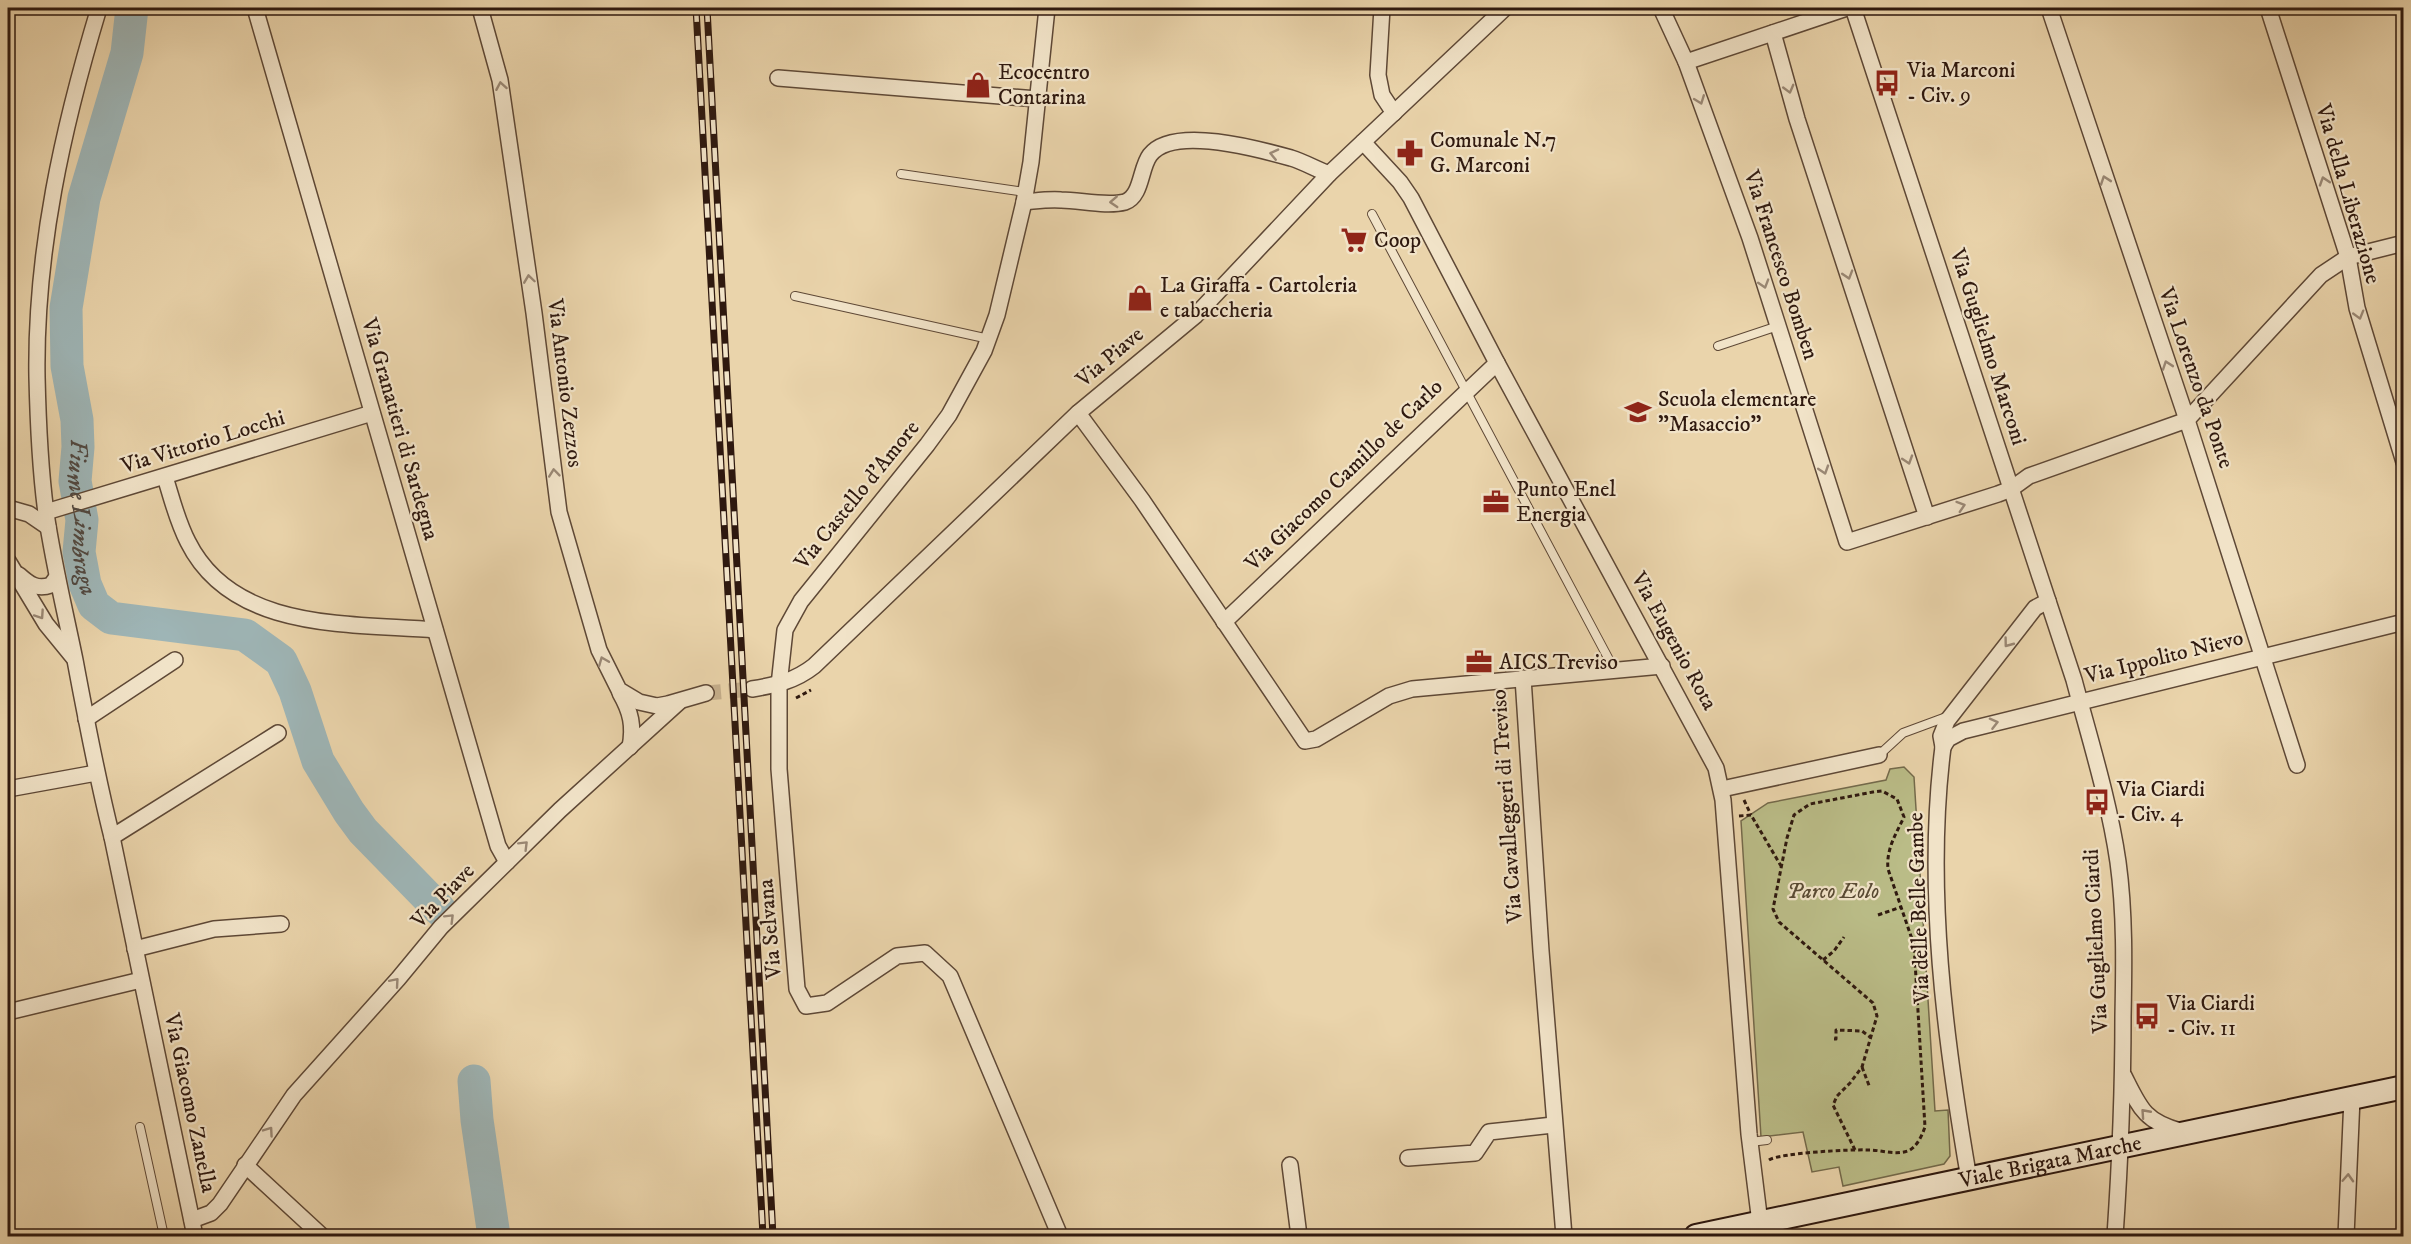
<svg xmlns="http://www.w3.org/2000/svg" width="2411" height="1244" viewBox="0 0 2411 1244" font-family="'IM FELL DW Pica',serif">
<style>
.green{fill:#babc87;stroke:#746a4b;stroke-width:1.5}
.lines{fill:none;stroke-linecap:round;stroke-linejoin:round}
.river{stroke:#9eb5b6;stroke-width:33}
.street-tunnel{stroke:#c5af8c;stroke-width:15;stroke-dasharray:15 8;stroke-linecap:butt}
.lane-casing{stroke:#5e4836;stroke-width:10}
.street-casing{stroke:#5e4836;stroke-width:18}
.secondary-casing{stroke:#2f190f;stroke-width:26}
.path{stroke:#2f190f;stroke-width:3;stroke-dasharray:4.5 3;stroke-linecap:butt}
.lane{stroke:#f1e3c8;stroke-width:8}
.street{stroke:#f1e3c8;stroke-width:15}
.secondary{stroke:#f1e3c8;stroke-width:22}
.rail-casing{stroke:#2f190f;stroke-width:7}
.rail{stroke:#f1e3c8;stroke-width:4.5;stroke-dasharray:14;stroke-linecap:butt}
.oneway{stroke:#9a8875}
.labels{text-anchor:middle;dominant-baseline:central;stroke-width:4.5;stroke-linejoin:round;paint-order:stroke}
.poi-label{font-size:22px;fill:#2f190f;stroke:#f1e3c8;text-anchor:start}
.street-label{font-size:22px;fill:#2f190f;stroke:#f1e3c8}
.park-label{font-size:22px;font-style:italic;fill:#594a33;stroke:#f1e3c8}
.water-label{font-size:24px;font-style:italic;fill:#504841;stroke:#f1e3c8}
</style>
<rect width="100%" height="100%" fill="#ead4ab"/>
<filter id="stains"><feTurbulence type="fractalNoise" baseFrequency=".00333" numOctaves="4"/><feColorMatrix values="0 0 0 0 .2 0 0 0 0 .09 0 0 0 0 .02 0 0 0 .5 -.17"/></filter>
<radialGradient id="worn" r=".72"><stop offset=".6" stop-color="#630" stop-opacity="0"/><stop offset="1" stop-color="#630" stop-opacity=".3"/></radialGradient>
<polygon class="green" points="1904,767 1914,777 1935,1111 1948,1110 1950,1156 1944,1164 1843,1186 1839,1167 1812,1172 1803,1132 1761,1137 1741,821 1768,803 1886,780 1890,769"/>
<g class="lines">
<g class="river">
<path id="s1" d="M132,8L127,53L84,198L66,308L67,366L77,420L78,447L75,481L82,520L79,552L85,584L94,605L111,618L245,635L281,661L295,691L318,761L349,812L363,831L440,910"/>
<polyline points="474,1081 477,1120 494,1236"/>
</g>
<polyline class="street-tunnel" points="706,693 752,689"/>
<g class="lane-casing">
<g id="lane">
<polyline points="901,174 1025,192"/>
<polyline points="1372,214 1614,669"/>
<polyline points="795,296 989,339"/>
<polyline points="1718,346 1778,326"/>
<polyline points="1879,755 1903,733 1949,716"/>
<polyline points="140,1127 164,1236"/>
<polyline points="1750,1142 1767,1140"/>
</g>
</g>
<g class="street-casing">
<g id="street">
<path d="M99,8C63,127 35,251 37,377C38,422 40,468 46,513C53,562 65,611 75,660C86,719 97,778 112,837L195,1236"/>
<polyline points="255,8 498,846 507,862"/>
<polyline points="480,8 500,80 534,313 559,512 599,650 619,690 639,702 657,706 668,704 706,693"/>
<polyline points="1047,8 1031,162 1024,202 997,315 984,351 949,415 927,445 801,601 785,630 779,685 779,769 797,989 806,1006 827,1003 897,956 925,953 950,976 1060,1236"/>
<polyline points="1382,8 1378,75 1382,95 1394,113"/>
<polyline points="1661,8 1686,62 1750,238 1847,542 1998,494 2011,489 2029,476 2187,420 2321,275 2348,257 2404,243"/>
<path d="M1853,8L2074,680C2090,740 2109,800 2118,862C2125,913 2124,966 2123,1017C2123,1091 2120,1163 2115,1236"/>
<polyline points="2049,8 2187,420 2297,765"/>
<polyline points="2268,8 2348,257 2357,308 2404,462"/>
<polyline points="1773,33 1797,119 1927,517"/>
<polyline points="1686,62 1847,8"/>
<polyline points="778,78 1037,99"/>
<polyline points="1363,142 1400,182 1411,198 1497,363 1716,768 1723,800 1749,1134 1760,1223"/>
<path d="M1024,202C1036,201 1048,199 1061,200C1080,200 1106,207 1125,202C1142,196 1140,168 1150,155C1173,125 1259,149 1291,158C1304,162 1316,169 1329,174"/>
<polyline points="1078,413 1142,500 1305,741 1316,739 1389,696 1412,689 1662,666"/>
<path d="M165,477C172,499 177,521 188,542C233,632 350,623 435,630"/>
<polyline points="8,508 29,514 48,527"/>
<polyline points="46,512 372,413"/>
<polyline points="8,561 46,624 73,657"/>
<path d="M19,575C29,584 37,590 51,585L57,577"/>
<polyline points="1224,622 1497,363"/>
<polyline points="1523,678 1541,951 1564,1236"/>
<path d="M752,689C776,685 795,681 814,666L1078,413L1195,316L1329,174L1505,8"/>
<path d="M620,693C631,712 634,726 630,747"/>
<polyline points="86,719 175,660"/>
<polyline points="1943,747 1948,739 1963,731 2404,622"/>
<polyline points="8,789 96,773"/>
<polyline points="1722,789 1879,755"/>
<polyline points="112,837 278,733"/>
<polyline points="135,949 214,929 281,924"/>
<polyline points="8,1012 141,980"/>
<path d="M2124,1076C2140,1108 2144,1121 2180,1131"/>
<polyline points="1408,1158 1475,1153 1489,1132 1553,1125"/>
<polyline points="245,1165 322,1236"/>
<polyline points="1290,1165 1299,1236"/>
<path d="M1969,1179C1945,1040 1925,888 1943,747L1941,736L1947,721L2035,608L2048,601"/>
<polyline points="192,1220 211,1213 220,1204 294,1095 398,979 441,927 560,810 679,702"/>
<polyline points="2346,1236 2352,1098"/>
</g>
</g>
<g class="secondary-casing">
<g id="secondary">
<path id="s2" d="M1696,1236L2404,1087"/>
</g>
</g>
<g class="path">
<polyline points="796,698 811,690"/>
<polyline points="1744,800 1751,815"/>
<polyline points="1739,816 1751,815 1781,866"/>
<polyline points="1878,915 1901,907"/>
<polyline points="1823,960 1834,951 1844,937"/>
<polyline points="1834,1039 1836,1039 1836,1030 1862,1031 1870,1037"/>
<polyline points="1862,1067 1870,1088"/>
<path d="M1769,1160C1779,1153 1852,1149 1869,1150C1882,1150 1897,1156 1910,1150C1918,1145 1922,1135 1925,1127L1914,945L1888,869C1886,849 1896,834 1904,817L1897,799L1882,791L1873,792L1810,804L1794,815L1787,838L1773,909L1779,922L1873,1003L1877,1016L1862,1067L1850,1083L1837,1096L1833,1105L1855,1150"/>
</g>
<use href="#lane" class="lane"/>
<use href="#street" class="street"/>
<use href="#secondary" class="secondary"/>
<g class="rail-casing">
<g id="rail">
<polyline points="696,8 763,1236"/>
<polyline points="707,8 773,1236"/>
</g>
</g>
<use href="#rail" class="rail"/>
</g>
<defs><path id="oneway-chevron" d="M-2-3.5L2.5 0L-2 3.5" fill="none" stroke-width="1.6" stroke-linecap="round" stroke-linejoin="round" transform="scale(1.5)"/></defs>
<g class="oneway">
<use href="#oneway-chevron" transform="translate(501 86) rotate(-100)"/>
<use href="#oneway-chevron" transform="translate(1789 89) rotate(75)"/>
<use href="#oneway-chevron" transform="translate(1700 100) rotate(69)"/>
<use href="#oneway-chevron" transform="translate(1274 154) rotate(-167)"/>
<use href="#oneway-chevron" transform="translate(2105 180) rotate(-109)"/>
<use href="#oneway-chevron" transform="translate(2324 181) rotate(-108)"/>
<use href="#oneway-chevron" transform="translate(1114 202) rotate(177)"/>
<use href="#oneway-chevron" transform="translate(1848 275) rotate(73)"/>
<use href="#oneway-chevron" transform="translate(529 279) rotate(-98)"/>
<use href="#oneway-chevron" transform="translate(1764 284) rotate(73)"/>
<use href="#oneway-chevron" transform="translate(2359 315) rotate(74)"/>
<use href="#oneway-chevron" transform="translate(2167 365) rotate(-109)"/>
<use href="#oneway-chevron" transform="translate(1908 460) rotate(72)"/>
<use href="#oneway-chevron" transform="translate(1824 470) rotate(72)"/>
<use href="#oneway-chevron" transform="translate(554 473) rotate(-96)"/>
<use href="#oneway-chevron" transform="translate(1961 506) rotate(-18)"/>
<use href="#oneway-chevron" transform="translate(40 615) rotate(56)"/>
<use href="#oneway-chevron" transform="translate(2008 643) rotate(127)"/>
<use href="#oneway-chevron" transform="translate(603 661) rotate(-112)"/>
<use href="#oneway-chevron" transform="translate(1994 723) rotate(-14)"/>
<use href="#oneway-chevron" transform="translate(524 845) rotate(-45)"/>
<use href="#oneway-chevron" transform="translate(450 918) rotate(-45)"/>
<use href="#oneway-chevron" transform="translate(395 982) rotate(-49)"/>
<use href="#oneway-chevron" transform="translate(2145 1113) rotate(-132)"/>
<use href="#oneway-chevron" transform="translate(269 1131) rotate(-55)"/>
<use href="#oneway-chevron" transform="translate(2348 1178) rotate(-87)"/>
</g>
<defs>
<g id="bus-bare" transform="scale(2.07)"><path d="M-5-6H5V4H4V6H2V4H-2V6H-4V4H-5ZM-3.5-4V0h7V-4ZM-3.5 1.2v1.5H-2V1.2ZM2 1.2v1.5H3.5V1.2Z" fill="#8f2418" stroke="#f1e3c8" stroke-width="2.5" paint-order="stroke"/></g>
<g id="shop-bare" transform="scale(2.07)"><path d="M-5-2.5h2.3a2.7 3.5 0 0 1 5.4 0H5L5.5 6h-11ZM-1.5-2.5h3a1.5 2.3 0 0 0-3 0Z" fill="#8f2418" stroke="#f1e3c8" stroke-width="2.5" paint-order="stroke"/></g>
<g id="pharmacy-bare" transform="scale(2.07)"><path d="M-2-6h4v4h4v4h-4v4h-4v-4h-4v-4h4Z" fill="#8f2418" stroke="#f1e3c8" stroke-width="2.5" paint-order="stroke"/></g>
<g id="supermarket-bare" transform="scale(2.07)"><path d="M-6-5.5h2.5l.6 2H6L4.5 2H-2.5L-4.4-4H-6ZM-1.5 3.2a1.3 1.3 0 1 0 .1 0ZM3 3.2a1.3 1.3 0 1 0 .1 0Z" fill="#8f2418" stroke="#f1e3c8" stroke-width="2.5" paint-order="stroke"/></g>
<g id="school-bare" transform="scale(2.07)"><path d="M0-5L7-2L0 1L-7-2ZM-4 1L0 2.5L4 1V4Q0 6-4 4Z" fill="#8f2418" stroke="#f1e3c8" stroke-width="2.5" paint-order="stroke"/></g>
<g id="office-bare" transform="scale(2.07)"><path d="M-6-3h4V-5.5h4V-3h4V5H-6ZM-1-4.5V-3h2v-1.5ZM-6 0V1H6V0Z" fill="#8f2418" stroke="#f1e3c8" stroke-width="2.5" paint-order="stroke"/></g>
</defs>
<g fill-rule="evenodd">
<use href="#bus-bare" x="1887" y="83"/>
<use href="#shop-bare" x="978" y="85"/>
<use href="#pharmacy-bare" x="1410" y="153"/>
<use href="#supermarket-bare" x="1354" y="240"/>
<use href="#shop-bare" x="1140" y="298"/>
<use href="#school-bare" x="1638" y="412"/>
<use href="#office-bare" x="1496" y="502"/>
<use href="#office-bare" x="1479" y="662"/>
<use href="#bus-bare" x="2097" y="802"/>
<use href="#bus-bare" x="2147" y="1016"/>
</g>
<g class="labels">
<g class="poi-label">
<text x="1907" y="70">Via Marconi<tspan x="1907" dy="25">- Civ. 9</tspan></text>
<text x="998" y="72">Ecocentro<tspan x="998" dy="25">Contarina</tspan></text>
<text x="1430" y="140">Comunale N.7<tspan x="1430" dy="25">G. Marconi</tspan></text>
<text x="1374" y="240">Coop</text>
<text x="1160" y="285">La Giraffa - Cartoleria<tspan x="1160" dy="25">e tabaccheria</tspan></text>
<text x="1658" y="399">Scuola elementare<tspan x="1658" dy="25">"Masaccio"</tspan></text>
<text x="1516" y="489">Punto Enel<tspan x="1516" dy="25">Energia</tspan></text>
<text x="1499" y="662">AICS Treviso</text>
<text x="2117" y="789">Via Ciardi<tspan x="2117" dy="25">- Civ. 4</tspan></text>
<text x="2167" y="1003">Via Ciardi<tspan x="2167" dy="25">- Civ. 11</tspan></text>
</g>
<g class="street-label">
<text transform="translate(2348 194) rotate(74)">Via della Liberazione</text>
<text transform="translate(1781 265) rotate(72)">Via Francesco Bomben</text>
<text transform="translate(1988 347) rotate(72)">Via Guglielmo Marconi</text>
<text transform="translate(1110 357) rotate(-40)">Via Piave</text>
<text transform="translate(2196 378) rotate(71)">Via Lorenzo da Ponte</text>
<text transform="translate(565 383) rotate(83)">Via Antonio Zezzos</text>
<text transform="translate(400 429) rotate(74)">Via Granatieri di Sardegna</text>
<text transform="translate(203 442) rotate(-17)">Via Vittorio Locchi</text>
<text transform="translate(1344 475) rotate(-44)">Via Giacomo Camillo de Carlo</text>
<text transform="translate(857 495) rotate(-51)">Via Castello d'Amore</text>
<text transform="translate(1674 641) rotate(61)">Via Eugenio Rota</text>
<text transform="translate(2164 657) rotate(-14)">Via Ippolito Nievo</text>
<text transform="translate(1507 806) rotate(-94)">Via Cavalleggeri di Treviso</text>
<text transform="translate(443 896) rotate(-46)">Via Piave</text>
<text transform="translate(1919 908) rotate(-92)">Via delle Belle Gambe</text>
<text transform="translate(770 929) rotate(-95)">Via Selvana</text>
<text transform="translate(2096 941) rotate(-93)">Via Guglielmo Ciardi</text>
<text transform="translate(190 1103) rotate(78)">Via Giacomo Zanella</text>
<text stroke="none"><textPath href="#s2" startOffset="362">Viale Brigata Marche</textPath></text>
</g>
<g class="park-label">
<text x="1833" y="891">Parco Eolo</text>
</g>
<g class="water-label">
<text stroke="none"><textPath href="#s1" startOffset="519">Fiume Limbraga</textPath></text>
</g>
</g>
<rect width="2411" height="1244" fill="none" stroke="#ead4ab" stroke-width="30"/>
<rect x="9" y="9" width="2393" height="1226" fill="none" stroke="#2f190f" stroke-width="3"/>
<rect x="15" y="15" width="2381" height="1214" fill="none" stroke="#2f190f" stroke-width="1.5"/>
<rect width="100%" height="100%" filter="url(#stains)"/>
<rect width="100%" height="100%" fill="url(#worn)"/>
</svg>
